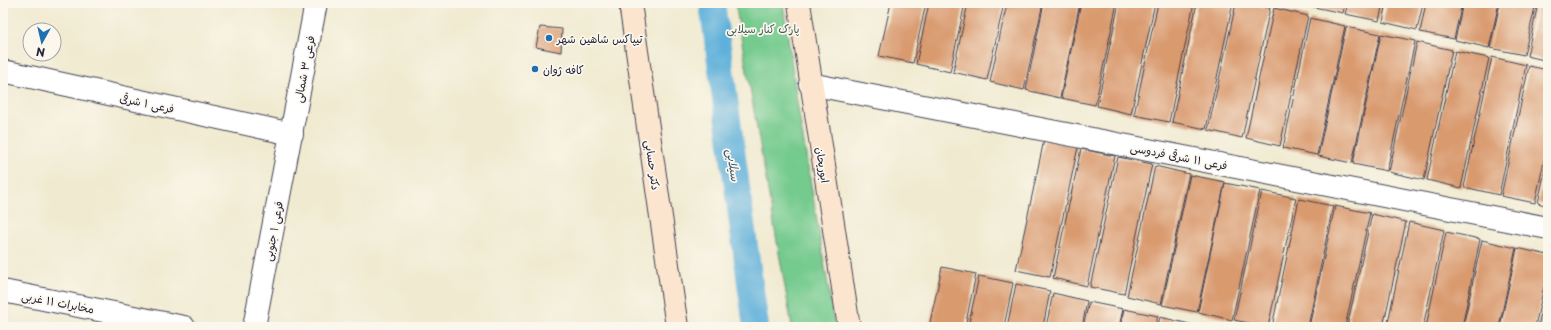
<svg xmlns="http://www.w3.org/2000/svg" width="1551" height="330" viewBox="0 0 1551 330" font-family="'Playpen Sans','Playpen Sans Arabic',sans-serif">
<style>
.green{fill:#75ca8e;stroke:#4c7664}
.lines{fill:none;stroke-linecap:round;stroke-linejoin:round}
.canal{stroke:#5fb0da;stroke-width:26}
.building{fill:#d99a6e}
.street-casing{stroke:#414051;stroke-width:24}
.secondary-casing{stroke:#414051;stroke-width:24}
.street{stroke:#fff;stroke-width:22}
.secondary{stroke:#fce5cf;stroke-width:22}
.poi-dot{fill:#1f6fb2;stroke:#fbf7ec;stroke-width:1.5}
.labels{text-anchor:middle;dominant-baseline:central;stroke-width:3.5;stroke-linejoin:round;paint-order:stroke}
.park-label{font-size:11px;fill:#3f5d58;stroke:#fbf7ec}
.poi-label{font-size:11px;fill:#22223b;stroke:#fbf7ec;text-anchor:start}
.street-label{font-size:11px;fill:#22223b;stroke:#fbf7ec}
.water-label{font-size:12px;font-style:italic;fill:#3a5b7b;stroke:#fbf7ec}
</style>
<rect width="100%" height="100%" fill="#fbf7ec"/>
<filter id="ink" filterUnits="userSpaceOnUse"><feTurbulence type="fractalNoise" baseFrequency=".025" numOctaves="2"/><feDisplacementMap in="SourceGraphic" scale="8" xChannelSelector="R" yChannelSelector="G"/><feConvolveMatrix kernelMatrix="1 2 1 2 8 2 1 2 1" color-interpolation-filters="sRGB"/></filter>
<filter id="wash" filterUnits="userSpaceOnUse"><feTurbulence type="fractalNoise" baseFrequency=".012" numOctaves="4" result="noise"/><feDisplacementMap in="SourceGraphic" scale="16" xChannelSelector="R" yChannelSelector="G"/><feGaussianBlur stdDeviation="0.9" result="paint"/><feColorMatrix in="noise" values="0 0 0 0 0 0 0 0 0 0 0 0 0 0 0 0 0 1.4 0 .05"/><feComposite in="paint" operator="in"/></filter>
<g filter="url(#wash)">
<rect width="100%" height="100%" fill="#f0ead0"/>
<polygon class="green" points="735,3 783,3 798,108 835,327 792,327"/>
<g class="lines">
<polyline class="canal" points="712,3 756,327"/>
</g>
<g id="blocks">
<g class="building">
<polygon points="891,3 926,3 913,63 879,56"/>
<polygon points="929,3 965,3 950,72 916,64"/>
<polygon points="968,3 1004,3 987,80 953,72"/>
<polygon points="1007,3 1043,3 1024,90 990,82"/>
<polygon points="1044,3 1080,3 1060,98 1026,90"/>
<polygon points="1081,3 1117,3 1095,105 1061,98"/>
<polygon points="1119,3 1155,3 1131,114 1097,106"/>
<polygon points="1158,3 1194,3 1169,122 1134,115"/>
<polygon points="1197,3 1233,3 1206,129 1172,122"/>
<polygon points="1236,3 1248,3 1270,8 1242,138 1208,130"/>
<polygon points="1294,3 1307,3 1306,6"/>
<polygon points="1310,3 1345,3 1343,13 1309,6"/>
<polygon points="1348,3 1383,3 1379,21 1345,14"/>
<polygon points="1387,3 1423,3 1417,30 1383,22"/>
<polygon points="1426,3 1462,3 1454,39 1420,32"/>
<polygon points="1463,3 1499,3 1489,48 1455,40"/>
<polygon points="1500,3 1536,3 1524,55 1490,48"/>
<polygon points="1538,3 1548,3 1548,61 1527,56"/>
<polygon points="1274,8 1308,16 1280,146 1246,138"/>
<polygon points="1310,18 1345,26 1317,155 1283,148"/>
<polygon points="540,27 562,29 561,52 536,47"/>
<polygon points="1346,27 1380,34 1352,163 1318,156"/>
<polygon points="1381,34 1415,41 1387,171 1353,164"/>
<polygon points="1417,42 1452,50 1424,180 1389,172"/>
<polygon points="1455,51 1489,58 1461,188 1427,180"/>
<polygon points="1492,57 1526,65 1499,195 1464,187"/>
<polygon points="1529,66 1548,70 1548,142 1535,203 1501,196"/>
<polygon points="1044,140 1078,147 1050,277 1016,270"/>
<polygon points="1081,149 1115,156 1087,286 1053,278"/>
<polygon points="1118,157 1152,164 1124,294 1090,287"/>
<polygon points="1547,161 1548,161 1548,206 1538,203"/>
<polygon points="1155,166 1189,174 1161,304 1127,296"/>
<polygon points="1190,175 1225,182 1197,312 1162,305"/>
<polygon points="1225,183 1260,190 1232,320 1198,312"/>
<polygon points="1262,191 1296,198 1268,327 1234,320"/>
<polygon points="1299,199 1333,206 1308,327 1272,327"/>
<polygon points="1335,206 1370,213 1345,327 1309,327"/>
<polygon points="1372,214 1406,222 1383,327 1347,327"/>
<polygon points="1409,222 1444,230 1423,327 1387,327"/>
<polygon points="1446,232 1480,239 1462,327 1426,327"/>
<polygon points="1482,240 1516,248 1499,327 1463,327"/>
<polygon points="1517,248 1548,255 1548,268 1535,327 1500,327"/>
<polygon points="942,267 976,274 965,327 929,327"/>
<polygon points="979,276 1013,283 1004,327 968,327"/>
<polygon points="1547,283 1548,327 1538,327"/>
<polygon points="1016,284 1050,291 1043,327 1007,327"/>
<polygon points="1053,293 1087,301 1082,327 1046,327"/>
<polygon points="1089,302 1123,309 1119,327 1083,327"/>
<polygon points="1124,309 1158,316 1155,327 1120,327"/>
<polygon points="1160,317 1194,325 1194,327 1158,327"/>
</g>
</g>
</g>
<g filter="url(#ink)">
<use href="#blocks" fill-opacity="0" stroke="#414051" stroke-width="1"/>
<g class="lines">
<g class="street-casing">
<g id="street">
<polyline points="3,71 292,134"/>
<polyline points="810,84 1548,228"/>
<polyline points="3,291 184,327"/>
<polyline points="254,327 316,3"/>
</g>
</g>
<g class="secondary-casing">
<g id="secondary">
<polyline points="630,3 677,327"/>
<polyline points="799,3 849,327"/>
</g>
</g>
<use href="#street" class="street"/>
<use href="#secondary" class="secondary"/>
</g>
</g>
<g class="poi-dot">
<circle cx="549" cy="38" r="4"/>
<circle cx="535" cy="69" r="4"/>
</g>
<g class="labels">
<g class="park-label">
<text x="763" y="28">پارک کنار سیلابی</text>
</g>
<g class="poi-label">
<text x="557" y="38">تیپاکس شاهین شهر</text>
<text x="543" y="69">کافه ژوان</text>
</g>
<g class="street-label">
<text transform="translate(304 69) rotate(-79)">فرعی ۳ شمالی</text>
<text transform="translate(147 103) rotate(12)">فرعی ۱ شرقی</text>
<text transform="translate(1179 156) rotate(11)">فرعی ۱۱ شرقی فردوسی</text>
<text transform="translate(653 165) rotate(82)">دکتر حسابی</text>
<text transform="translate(823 165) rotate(81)">ابوریحان</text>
<text transform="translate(273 231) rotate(-79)">فرعی ۱ جنوبی</text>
<text transform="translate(58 302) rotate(11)">مخابرات ۱۱ غربی</text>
</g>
<g class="water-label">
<text transform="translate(734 165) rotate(82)">سیلابی</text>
</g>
</g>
<rect width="1551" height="330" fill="none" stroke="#fbf7ec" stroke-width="16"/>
<g transform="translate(42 42) rotate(188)"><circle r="19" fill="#fbf7ec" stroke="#a4a2a5"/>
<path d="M0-3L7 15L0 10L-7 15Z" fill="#1f6fb2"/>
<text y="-6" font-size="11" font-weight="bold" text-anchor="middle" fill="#22223b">N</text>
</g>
</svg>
